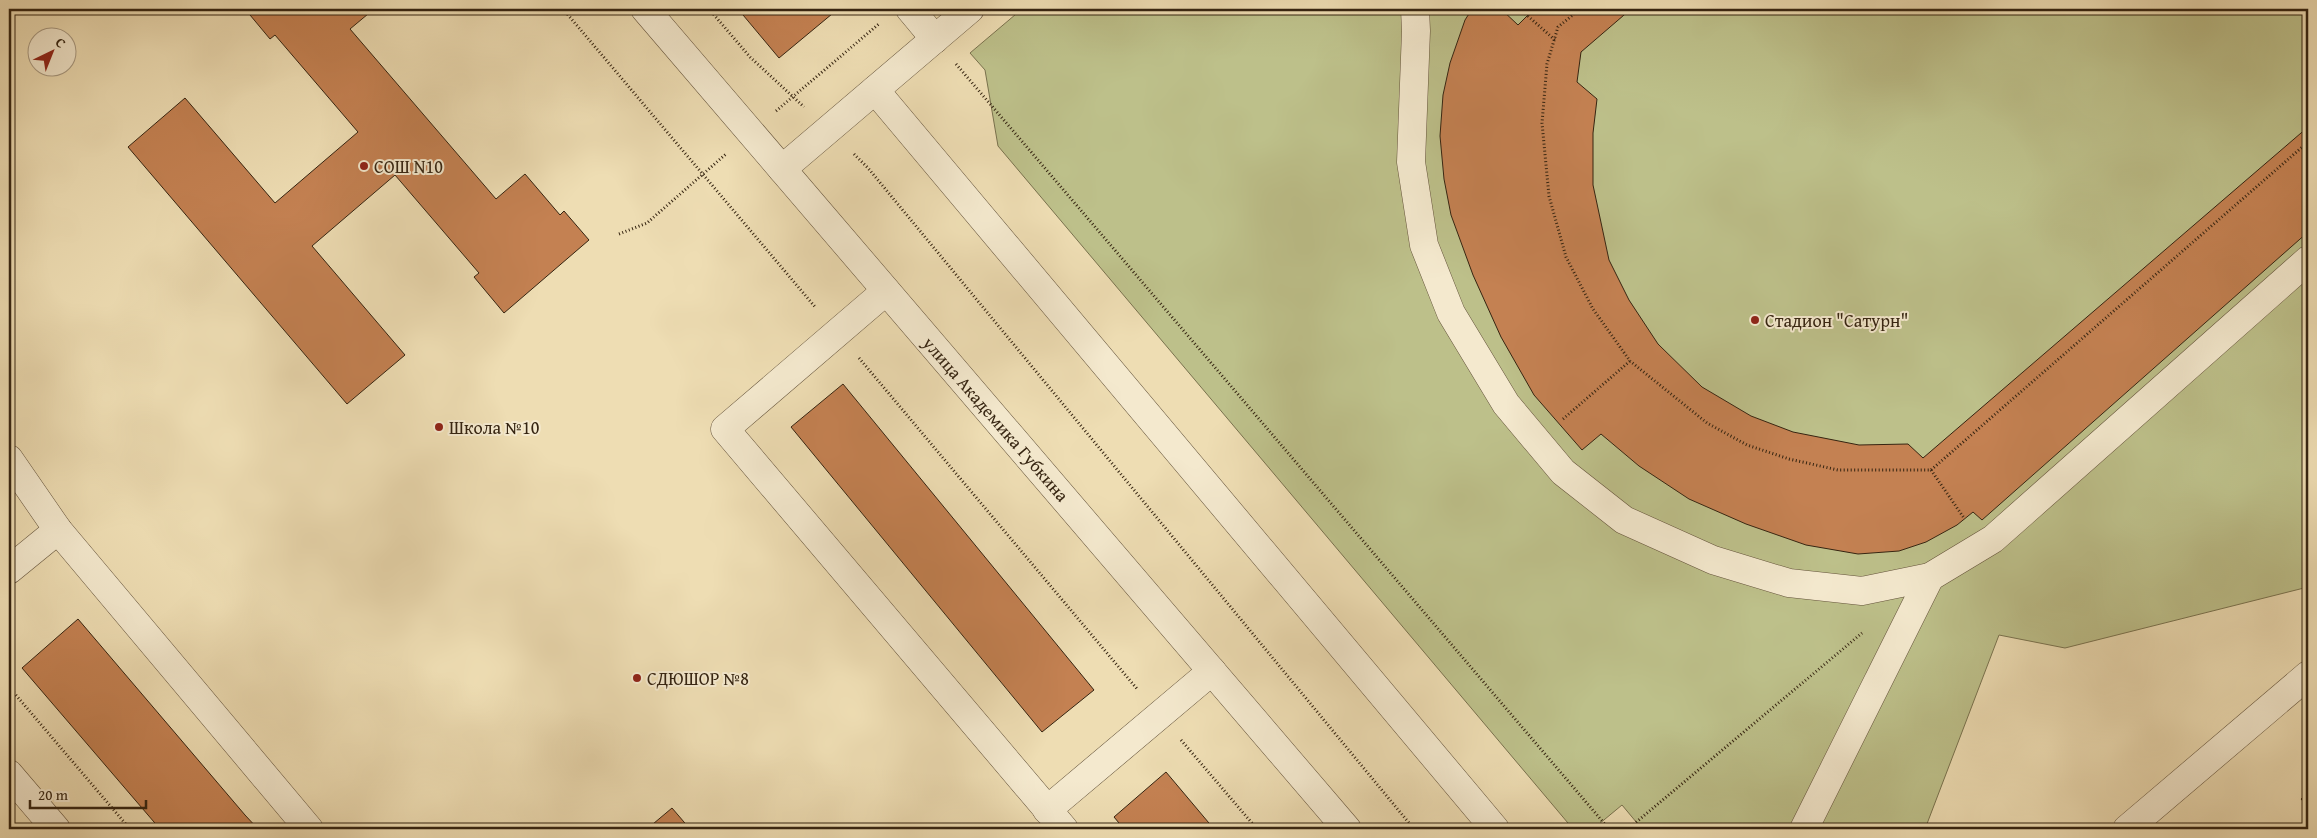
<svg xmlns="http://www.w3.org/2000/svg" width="2317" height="838" viewBox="0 0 2317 838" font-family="'Gentium Book Plus',serif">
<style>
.green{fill:#bdc08a;stroke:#79724e}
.building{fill:#c48152;stroke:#352411}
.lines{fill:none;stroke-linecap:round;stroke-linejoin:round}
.minor-casing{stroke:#63523a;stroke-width:29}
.path{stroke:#352411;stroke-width:3;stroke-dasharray:1 2.5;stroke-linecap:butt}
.minor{stroke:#f4e9ce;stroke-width:28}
.poi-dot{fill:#8f2418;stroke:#f4e9ce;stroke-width:2}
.labels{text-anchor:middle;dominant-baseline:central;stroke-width:4;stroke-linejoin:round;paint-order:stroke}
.poi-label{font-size:18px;fill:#352411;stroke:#f4e9ce;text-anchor:start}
.street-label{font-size:18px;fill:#352411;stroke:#f4e9ce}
</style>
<rect width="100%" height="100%" fill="#eeddb3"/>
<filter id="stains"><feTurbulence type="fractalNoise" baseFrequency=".004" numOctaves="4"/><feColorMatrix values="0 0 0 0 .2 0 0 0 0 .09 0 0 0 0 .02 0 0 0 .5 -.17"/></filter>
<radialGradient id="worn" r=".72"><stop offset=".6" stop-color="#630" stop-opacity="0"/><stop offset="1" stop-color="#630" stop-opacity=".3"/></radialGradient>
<polygon class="green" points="1022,9 2308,9 2308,587 2065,648 1999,635 1925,829 1642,829 1622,805 1593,829 1573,829 998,146 985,70 970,53"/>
<g class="building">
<polygon points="245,9 374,9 350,29 496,199 525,174 560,215 564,211 589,240 504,313 474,277 479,273 395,175 312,246 405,355 347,404 128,147 185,98 275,203 358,132 275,35 270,39"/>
<polygon points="738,9 838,9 779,58"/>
<polygon points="1472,9 1501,9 1518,25 1534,9 1631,9 1581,52 1577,82 1597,99 1593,133 1593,185 1609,260 1629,300 1658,344 1702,387 1751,416 1793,432 1859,445 1908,444 1923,458 2308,127 2308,232 1982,520 1973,512 1957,525 1926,542 1899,551 1858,554 1806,545 1746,524 1689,499 1639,466 1601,434 1582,450 1534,395 1501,337 1473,275 1451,215 1444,179 1440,136 1443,95 1450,63 1465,20"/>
<polygon points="843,384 1094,690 1042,732 791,427"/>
<polygon points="78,619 245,815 258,829 160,829 22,668"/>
<polygon points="1166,772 1214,829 1124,829 1114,817"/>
<polygon points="2308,793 2308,807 2301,799"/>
<polygon points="672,808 690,829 647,829"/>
</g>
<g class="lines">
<g class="minor-casing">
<g id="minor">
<polyline points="645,9 1347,829"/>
<polyline points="910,9 935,39"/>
<polyline points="1415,9 1416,31 1411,162 1424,245 1451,313 1506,404 1563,472 1624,520 1713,560 1789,583 1862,591 1930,577 1993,539 2308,260"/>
<polyline points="875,90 1495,829"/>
<polyline points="782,169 970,9"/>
<polyline points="886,291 725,429 1064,829"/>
<polyline points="9,459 58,530 309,829"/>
<polyline points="9,570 58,530"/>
<polyline points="9,774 56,829"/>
<polyline points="1047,810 1212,671"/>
<polyline points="1804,829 1930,577"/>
<polyline points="2127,829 2308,675"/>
</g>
</g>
<g class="path">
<polyline points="563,9 816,308"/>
<polyline points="709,9 750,57 804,107"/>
<polyline points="1520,9 1555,40"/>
<polyline points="1580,9 1558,27 1547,64 1542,123 1549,196 1566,257 1593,309 1630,361 1707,423 1747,445 1789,459 1838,470 1931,470 2308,142"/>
<polyline points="956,64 1609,829"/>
<polyline points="776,111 880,23"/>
<polyline points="854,154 868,168 1414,829"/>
<polyline points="619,234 647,223 726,154"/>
<polyline points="859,358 1138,690"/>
<polyline points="1563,419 1630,361"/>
<polyline points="1931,470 1964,518"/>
<polyline points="9,687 130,829"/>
<polyline points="1181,740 1257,829"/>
<polyline points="1628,829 1862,633"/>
</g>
<use href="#minor" class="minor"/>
</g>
<g class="poi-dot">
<circle cx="364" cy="166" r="5"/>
<circle cx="1755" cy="320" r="5"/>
<circle cx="439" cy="427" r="5"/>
<circle cx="637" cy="678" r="5"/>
</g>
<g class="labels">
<g class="poi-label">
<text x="374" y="166">СОШ N10</text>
<text x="1765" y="320">Стадион "Сатурн"</text>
<text x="449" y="427">Школа №10</text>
<text x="647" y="678">СДЮШОР №8</text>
</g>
<g class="street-label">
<text transform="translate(996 419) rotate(49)">улица Академика Губкина</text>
</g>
</g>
<rect width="2317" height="838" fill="none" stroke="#eeddb3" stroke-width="30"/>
<rect x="10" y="10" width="2297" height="818" fill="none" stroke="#352411" stroke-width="2.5"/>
<rect x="15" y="15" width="2287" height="808" fill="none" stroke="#352411"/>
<g transform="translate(52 52) rotate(43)"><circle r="24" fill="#f4e9ce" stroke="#a89a82"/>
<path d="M0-4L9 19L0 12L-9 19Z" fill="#8f2418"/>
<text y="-8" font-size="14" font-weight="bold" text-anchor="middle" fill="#352411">С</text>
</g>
<path d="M30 800v8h116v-8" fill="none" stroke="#352411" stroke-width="2.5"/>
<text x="38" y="800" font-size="15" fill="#352411" stroke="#f4e9ce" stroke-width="4" paint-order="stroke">20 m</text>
<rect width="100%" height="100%" filter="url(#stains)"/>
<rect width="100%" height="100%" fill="url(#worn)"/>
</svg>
